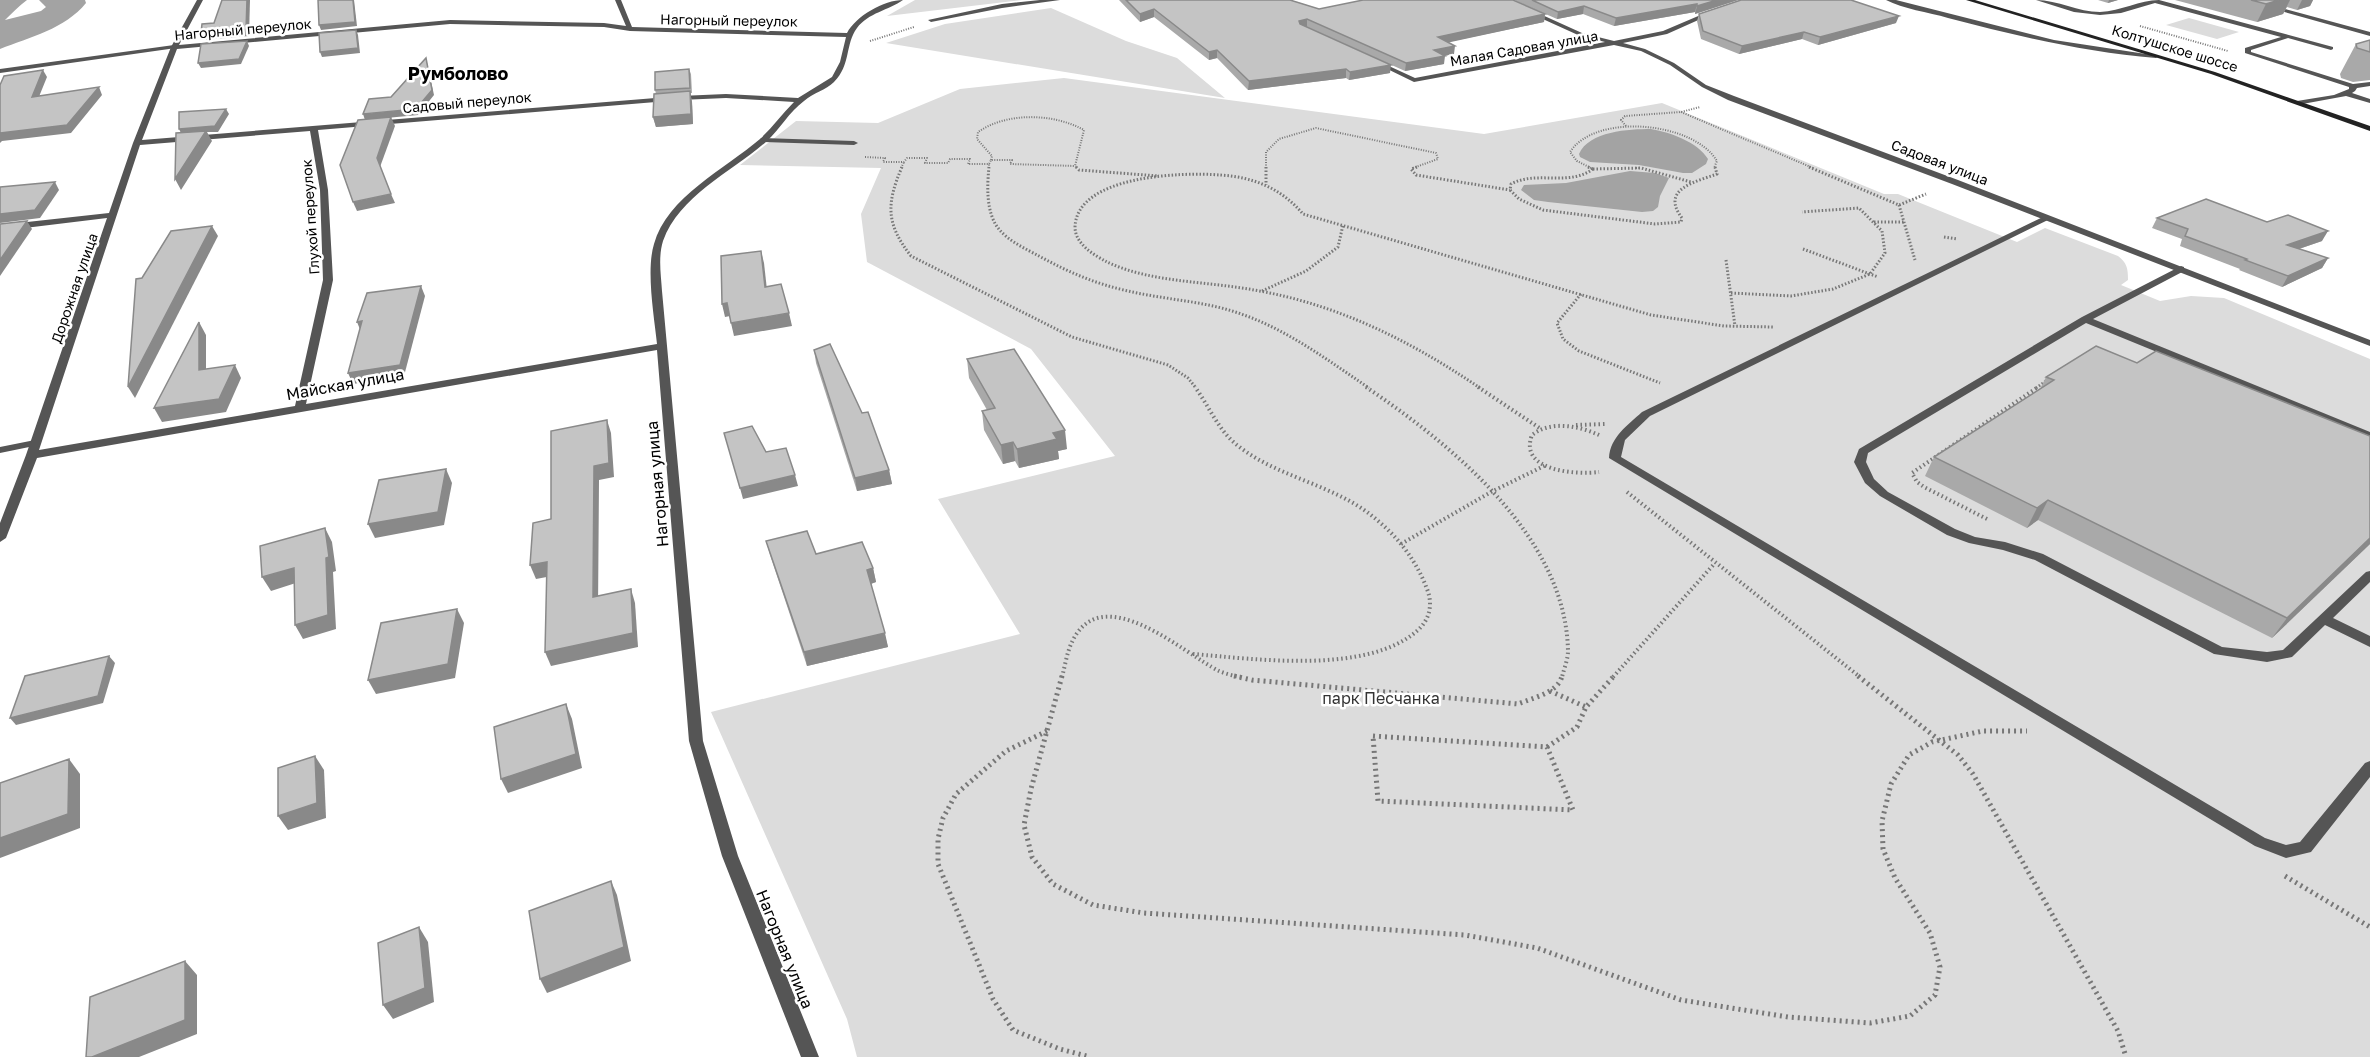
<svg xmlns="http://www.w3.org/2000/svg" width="2370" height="1057" viewBox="0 0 2370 1057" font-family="'Golos Text',sans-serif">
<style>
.green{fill:#dcdcdc}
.water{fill:#a3a3a3}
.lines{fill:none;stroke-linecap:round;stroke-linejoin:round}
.path-far3{stroke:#777;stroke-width:2;stroke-dasharray:1 1.5;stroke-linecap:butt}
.path-far2{stroke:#777;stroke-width:3;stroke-dasharray:1.5 2;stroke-linecap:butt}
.path-far1{stroke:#777;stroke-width:4;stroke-dasharray:1.5 3;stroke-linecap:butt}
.path{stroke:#777;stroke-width:5;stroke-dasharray:2 4;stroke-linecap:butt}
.lane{fill:#555;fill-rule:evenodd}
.street{fill:#555;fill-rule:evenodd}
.secondary{fill:#222;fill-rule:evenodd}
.wall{fill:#a9a9a9}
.shaded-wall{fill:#898989}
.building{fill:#c4c4c4;stroke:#898989;stroke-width:1.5}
.labels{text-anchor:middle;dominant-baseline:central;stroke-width:5;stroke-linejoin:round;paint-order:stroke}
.far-street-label{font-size:14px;fill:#000;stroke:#fff}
.street-label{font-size:16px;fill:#000;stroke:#fff}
.park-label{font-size:16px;fill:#333;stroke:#fff}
.far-district-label{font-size:18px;font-weight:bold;fill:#000;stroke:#fff}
</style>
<rect width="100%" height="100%" fill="#fff"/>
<g class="green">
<polygon points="915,0 1022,0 887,16"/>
<polygon points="1051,8 1126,41 1177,58 1225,98 886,43 945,24"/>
<polygon points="2189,18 2239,32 2217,39 2166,25"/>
<path d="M1064,78L1484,134L1662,103L1884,194H1898L2017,242L2045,228L2118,256C2127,263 2128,268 2128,280L2121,285L2160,301L2191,296L2224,298L2370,359V1057H857L847,1019L711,712L1020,634L938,499L1115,456L1031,349L867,262L861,214L881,168L740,165L796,121L878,123L960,89Z"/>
</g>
<g class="water">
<path d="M0,0H27C19,6 11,14 5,20L41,11L46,7L39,0H85L86,3C65,29 30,37 0,49Z"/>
<path d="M1651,129C1669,132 1698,142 1708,159L1706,164L1692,173H1683L1639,165L1590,162L1580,157L1579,154C1589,131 1629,129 1651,129Z"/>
<polygon points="1630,171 1655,173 1669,178 1660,196 1658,207 1653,211 1642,212 1548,202 1534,200 1521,190 1524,185 1566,183"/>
</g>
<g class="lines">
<g class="path-far3">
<polyline points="2140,26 2228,51"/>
<polyline points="870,41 914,27"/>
<polyline points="1681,112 1813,168"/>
<polyline points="1626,126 1621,120 1625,116 1681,112 1700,107"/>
<polyline points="865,157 885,158 883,162 904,162 907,158 927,158 925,163 948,163 950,159 970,159 968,164 989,164 991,160 1012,160 1010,164 1075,166"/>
<path d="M991,160L992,156L977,139L978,132C1007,112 1053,113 1084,130L1075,166L1077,168"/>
<polyline points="901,168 904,162"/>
<polyline points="989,168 989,164"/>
<polyline points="1266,168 1266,152 1279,139 1316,128 1436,153 1438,159 1413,168"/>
<path d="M1591,168L1577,161L1570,152C1596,112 1694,122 1717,161L1714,168"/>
<polyline points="1636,168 1641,168"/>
</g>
<g class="path-far2">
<path d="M902,167C886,204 886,224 911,256L1072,337L1168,365L1188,378L1196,388"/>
<path d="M989,167C987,186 986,212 998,228C1008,241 1026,249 1039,256C1068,272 1096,284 1128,291C1166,300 1207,301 1244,315C1289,331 1329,361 1369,388"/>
<polyline points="1076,167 1079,170 1159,176"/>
<polyline points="1266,167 1266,185"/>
<polyline points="1417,167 1411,169 1416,175 1510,190"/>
<polyline points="1588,167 1593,169"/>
<polyline points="1809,167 1899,205 1926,194"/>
<path d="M1593,169C1568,187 1537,170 1511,184L1510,190L1519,199L1543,210L1655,224L1681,222L1682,218C1660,189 1695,182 1717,174L1715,167"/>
<polyline points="1593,169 1641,168 1691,182"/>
<polyline points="1899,205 1915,260"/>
<polyline points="1874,222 1904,222"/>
<polyline points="1944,237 1957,239"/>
<polyline points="1803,249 1878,277"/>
<polyline points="1726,260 1735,326"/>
<polyline points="1262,291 1306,271 1338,247 1343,225"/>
<polyline points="1731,293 1791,296 1833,289 1870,274 1885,253 1882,231 1859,208 1802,212"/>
<polyline points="1581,294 1557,323 1563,339 1579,351 1660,383"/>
<path d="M1480,388C1411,341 1337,304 1254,290C1206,281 1152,283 1107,262C1094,255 1075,244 1075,227C1077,175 1182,172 1220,175C1253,177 1281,188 1303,214L1651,315L1724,326L1773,327"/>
<polyline points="2036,388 2046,381"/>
</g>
<g class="path-far1">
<path d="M1366,387C1452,445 1566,537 1568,651C1568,659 1564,669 1562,677"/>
<polyline points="1478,387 1541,429"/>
<polyline points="1576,425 1605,424"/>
<path d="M1599,435C1579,426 1551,420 1532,435C1518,471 1576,475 1599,472"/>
<polyline points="1627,492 1860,677"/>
<polyline points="1987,519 1924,487 1917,482 1912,473 2038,387"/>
<polyline points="1401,544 1493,491 1546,465"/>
<path d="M1193,654C1256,659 1368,675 1418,630C1430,619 1433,604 1427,589C1417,562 1399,538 1377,520C1336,484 1279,479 1237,445C1218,430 1209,406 1195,387"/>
<path d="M1062,677C1065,666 1067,652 1072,642C1102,578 1183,653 1219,671C1226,674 1234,676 1241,677"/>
<polyline points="1613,677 1715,563"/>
</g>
<g class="path">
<polyline points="1062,676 1031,789 1024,825 1032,857 1053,884 1093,905 1144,913 1465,935 1537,948 1681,1000 1788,1017 1870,1023 1910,1016 1935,995 1940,967 1930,933 1895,878 1883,849 1882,821 1891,784 1909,755 1932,742 1983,731 2027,731"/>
<path d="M1234,676L1252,680L1518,704C1532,698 1558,693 1562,676"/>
<polyline points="1858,676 1958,755 1973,774 2118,1031 2126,1057"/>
<polyline points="1550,691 1586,707"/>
<polyline points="1047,731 1006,751 956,794 943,818 938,839 938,864 993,999 1013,1030 1060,1049 1090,1057"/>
<polygon points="1373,736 1547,747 1573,810 1378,801"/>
<polyline points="1547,747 1577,727 1586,707 1614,676"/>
<polyline points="2285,876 2370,927"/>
</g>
<g class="lane">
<path d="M2036,0C2058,0 2078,12 2100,12C2121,11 2140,0 2159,0L2333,47V49L2331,50L2288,38L2251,50V52L2353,84L2370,82V86L2357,88L2355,91L2352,93L2370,99V103L2346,96L2297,105V101L2334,95L2349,89V87L2245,53V48L2281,37L2155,3L2121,13L2100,15L2074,12Z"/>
<polygon points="2242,0 2252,0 2370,32 2370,36"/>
<polygon points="174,45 177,47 176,48 0,73 0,69"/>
<polygon points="761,138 854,141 858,143 854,145 764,142 760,140"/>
<path d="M2045,216L2052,218L1650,416L1625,440L1621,457L2265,838L2286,845L2300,842L2365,763L2370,761V777L2311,852L2286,858L2255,846L1609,458C1610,437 1628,425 1642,412Z"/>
<polygon points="2181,266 2184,267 2184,271 2093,319 2370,432 2370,439 2086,323 1868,453 1866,462 1874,479 1888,492 1955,529 1975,537 2005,542 2043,554 2222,647 2267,652 2283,650 2366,572 2370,571 2370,582 2333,618 2370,636 2370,647 2325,625 2292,657 2267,662 2214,654 2035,560 2003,550 1969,543 1947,535 1880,496 1865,483 1854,462 1859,449 2082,317"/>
<polygon points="35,440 41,443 39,445 0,453 0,447"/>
</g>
<g class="street">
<path d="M197,0H203L179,45L450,20L604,23L626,26L615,0H621L632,27L847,33C856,16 884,0 903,0C889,10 868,13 857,28C845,44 851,65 834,82C826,90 813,93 804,101C789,112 780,129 767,141C732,172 680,195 663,241C658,257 661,275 662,291L703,741L738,856L819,1057H801L722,856L689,741L657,350L37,458L6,538L0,542V523L26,455L107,218L0,231V225L109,213L133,143L171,47ZM450,24L604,27L630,31L846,37L840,62L832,77L798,98L726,94L680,96L142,140L177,49ZM726,98L794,102C782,114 772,128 760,139C725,169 667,197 654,244C646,270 654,316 657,344L306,404L333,280L328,190L318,130L680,100ZM310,131L320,190L323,280L295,406L39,450L140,145Z"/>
<polygon points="1040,0 1060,0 1002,8 931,22 928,20 1002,4"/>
<polygon points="1501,0 1509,0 1582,33 1614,41 1663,31 1710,11 1714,11 1714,13 1667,34 1623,43 1645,49 1674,63 1706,85 1734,96 1958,180 2370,340 2370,346 1952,184 1728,100 1702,87 1670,65 1641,51 1614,45 1414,82 1373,62 1378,61 1415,78 1605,42 1578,35"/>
<path d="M1886,0H1896L2054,40L2159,56L2156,58C2085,52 2017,36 1948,18C1928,12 1903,9 1886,0Z"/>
</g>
<polygon class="secondary" points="1966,0 1975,0 2215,72 2370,126 2370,131 2211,74"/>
</g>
<g class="wall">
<polygon points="1119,0 1290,0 1319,9 1545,14 1544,22 1448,42 1454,54 1444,56 1444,64 1405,71 1307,27 1390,73 1349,80 1346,78 1248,90 1217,58 1209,60 1154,17 1140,22"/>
<polygon points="1514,0 1738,0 1695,14 1695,12 1614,26 1583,14 1557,19"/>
<polygon points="2098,0 2118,0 2108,3"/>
<polygon points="2175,0 2313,0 2310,6 2297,10 2287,7 2283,14 2257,22"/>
<polygon points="1699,14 1896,23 1818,45 1802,39 1739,54 1701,39 1697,21"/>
<polygon points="2370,40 2370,80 2353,82 2341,78 2340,74 2356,44"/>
<polygon points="689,69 691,74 692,93 690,93 692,102 693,124 656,127 653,117 656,94 655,90"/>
<polygon points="2157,218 2267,222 2322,241 2299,249 2328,258 2322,268 2282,287 2239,270 2240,269 2180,246 2182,239 2152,228"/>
<polygon points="814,350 889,470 892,484 857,491 816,363"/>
<polygon points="967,359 1067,449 1058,451 1059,459 1019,468 1015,461 1003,464 984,430 982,411 987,410 969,378"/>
<polygon points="2137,363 2370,436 2370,544 2272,638 2038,520 2027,528 1925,476 1934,457 2040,389 2046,377"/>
<polygon points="766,541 873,568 876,582 871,584 888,647 807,666 770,555"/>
</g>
<g class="shaded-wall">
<polygon points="247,0 250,0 249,36 204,40 201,33"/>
<polygon points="353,0 354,0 357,26 321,30 319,25"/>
<polygon points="1717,0 1738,0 1695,14 1697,6"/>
<polygon points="2109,0 2118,0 2108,3"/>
<polygon points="2279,0 2290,0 2283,14 2257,22 2266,4"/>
<polygon points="2302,0 2313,0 2310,6 2297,10"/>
<polygon points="1697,4 1695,12 1614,26 1616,18"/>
<polygon points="1584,6 1583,14 1557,19 1558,12"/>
<polygon points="1154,9 1154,17 1140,22 1140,14"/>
<polygon points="1545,14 1544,22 1437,45 1438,37"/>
<polygon points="1899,16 1896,23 1818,45 1820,37"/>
<polygon points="1307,19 1307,27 1299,29 1299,21"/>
<polygon points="356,30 358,35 360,53 322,57 320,52"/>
<polygon points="1804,32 1802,39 1739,54 1742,46"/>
<polygon points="247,41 249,46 241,64 201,68 198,63"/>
<polygon points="1455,46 1454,54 1433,58 1434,50"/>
<polygon points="1217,50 1217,58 1209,60 1209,52"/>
<polygon points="1445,56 1444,64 1405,71 1406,63"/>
<polygon points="426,58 434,95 418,115 365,120 363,114 416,109"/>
<polygon points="1391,65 1390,73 1349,80 1350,72"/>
<polygon points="1346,69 1346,78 1248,90 1249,81"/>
<polygon points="43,70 47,77 36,104 32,97"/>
<polygon points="99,87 102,95 71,133 2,141 0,143 0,133"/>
<polygon points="690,91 692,102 693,124 656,127 653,117"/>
<polygon points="226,109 229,114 218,132 207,132 212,141 181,190 175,179 182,135 179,129"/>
<polygon points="391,117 395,126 380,167 377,158"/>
<polygon points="55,182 59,190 40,218 0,223 0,214"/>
<polygon points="391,194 395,203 357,211 353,202"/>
<polygon points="27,221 32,229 0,276 0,260"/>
<polygon points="212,226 218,236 135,398 128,387"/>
<polygon points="2328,231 2322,241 2281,255 2287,245"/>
<polygon points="761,251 764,263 768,299 765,287"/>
<polygon points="2328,258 2322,268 2282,287 2288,276"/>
<polygon points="421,286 425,296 404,376 353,384 348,373"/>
<polygon points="727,303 730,316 725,317 722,304"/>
<polygon points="789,313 792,326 734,336 731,323"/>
<polygon points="362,321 361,332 357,322"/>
<polygon points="199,322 206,335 206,383 199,370"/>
<polygon points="235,365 241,378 226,412 162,422 154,408"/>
<polygon points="607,420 611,433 614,477 599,480 598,611 593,597 594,466"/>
<polygon points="1065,430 1067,449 1058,451 1059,459 1019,468 1017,449 1053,433"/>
<polygon points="1013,442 1015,461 1003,464 1001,445"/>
<polygon points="446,469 452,483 444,525 375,538 368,524"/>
<polygon points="889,470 892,484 857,491 855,478"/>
<polygon points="795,475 798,486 743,499 740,488"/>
<polygon points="2048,500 2038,520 2027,528 2037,508"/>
<polygon points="325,528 332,542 336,571 333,572 336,629 303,639 295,625"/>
<polygon points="2370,538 2370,544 2272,638 2287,618"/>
<polygon points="547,562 552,576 536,579 530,565"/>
<polygon points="294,568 302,581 271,591 262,577"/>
<polygon points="873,568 876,582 870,584 867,570"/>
<polygon points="631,589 635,603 638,647 551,666 545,652"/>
<polygon points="457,609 464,623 455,678 376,694 368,680"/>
<polygon points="885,633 888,647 807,666 804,652"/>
<polygon points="109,656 115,663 103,703 16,725 10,718"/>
<polygon points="566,704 572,719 582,768 508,793 501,779"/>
<polygon points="315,756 324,770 326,818 288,830 278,816"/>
<polygon points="69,759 80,774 80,828 0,858 0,838"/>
<polygon points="611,881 617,895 631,961 547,993 540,979"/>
<polygon points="419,927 428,942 434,1002 393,1019 383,1005"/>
<polygon points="185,961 197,975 197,1034 139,1057 92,1057"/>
</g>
<g class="building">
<polygon points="222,0 247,0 246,29 201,33 202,24 214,23"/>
<polygon points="318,0 353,0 355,22 319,25"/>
<polygon points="1126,0 1290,0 1319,9 1363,0 1513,0 1545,14 1438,37 1455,46 1434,50 1445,56 1406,63 1307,19 1299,21 1300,24 1391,65 1350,72 1346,69 1249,81 1217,50 1209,52 1154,9 1140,14"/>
<polygon points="1532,0 1717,0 1697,6 1697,4 1616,18 1584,6 1558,12"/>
<polygon points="1741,0 1851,0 1899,16 1820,37 1804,32 1742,46 1703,31 1699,14"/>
<polygon points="2251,0 2279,0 2266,4"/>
<polygon points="356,30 358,48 320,52 319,33"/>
<polygon points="2370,40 2370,52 2357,48 2356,44"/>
<polygon points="247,41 239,59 198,63 201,44"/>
<polygon points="426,58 432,90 416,109 363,114 369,99 391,97"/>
<polygon points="689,69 690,88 655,90 655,72"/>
<polygon points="43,70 32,97 99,87 67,125 0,133 0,85 4,76"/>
<polygon points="690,91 691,114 653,117 654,94"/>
<polygon points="226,109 215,126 179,129 179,112"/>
<polygon points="391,117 377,158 391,194 353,202 340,165 358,120"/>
<polygon points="206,131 175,179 176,133"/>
<polygon points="55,182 35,210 0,214 0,187"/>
<polygon points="2206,199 2267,222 2288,215 2328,231 2287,245 2328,258 2288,276 2245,260 2247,259 2185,236 2188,229 2157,218"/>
<polygon points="27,221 0,260 0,224"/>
<polygon points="212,226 128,387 136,279 142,278 171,231"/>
<polygon points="761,251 765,287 781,284 789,313 731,323 727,303 722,304 721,256"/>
<polygon points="421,286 400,365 348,373 362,321 357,322 367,293"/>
<polygon points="199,322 199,370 235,365 219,399 154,408"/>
<polygon points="830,344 862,413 868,412 889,470 855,478 814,350"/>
<polygon points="2096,346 2137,363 2156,351 2370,436 2370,538 2287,618 2048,500 2037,508 1934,457 2054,380 2046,377"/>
<polygon points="1014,349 1065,430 1053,433 1057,439 1017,449 1013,442 1001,445 982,411 995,408 967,359"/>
<polygon points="607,420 609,463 594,466 593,597 631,589 633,633 545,652 547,562 530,565 533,523 551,519 551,431"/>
<polygon points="752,426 766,452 786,448 795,475 740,488 724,433"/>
<polygon points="446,469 438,512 368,524 379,480"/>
<polygon points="325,528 329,557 326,558 328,615 295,625 294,568 262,577 260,546"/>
<polygon points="807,531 816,554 862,542 873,568 867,570 885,633 804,652 766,541"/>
<polygon points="457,609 448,664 368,680 381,623"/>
<polygon points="109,656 98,696 10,718 25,676"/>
<polygon points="566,704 576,754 501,779 494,727"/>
<polygon points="315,756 317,803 278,816 278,768"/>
<polygon points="69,759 68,814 0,838 0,783"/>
<polygon points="611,881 624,947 540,979 529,911"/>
<polygon points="419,927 425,988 383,1005 378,943"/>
<polygon points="185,961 185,1020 92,1057 86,1057 90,997"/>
</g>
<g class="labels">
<g class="far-street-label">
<text transform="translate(729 20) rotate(1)">Нагорный переулок</text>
<text transform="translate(243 29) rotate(-5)">Нагорный переулок</text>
<text transform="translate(1524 48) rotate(-10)">Малая Садовая улица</text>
<text transform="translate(2175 48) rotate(17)">Колтушское шоссе</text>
<text transform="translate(467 102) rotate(-5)">Садовый переулок</text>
<text transform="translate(1940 162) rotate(21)">Садовая улица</text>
<text transform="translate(310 217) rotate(-94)">Глухой переулок</text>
<text transform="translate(74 288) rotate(-71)">Дорожная улица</text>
</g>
<g class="street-label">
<text transform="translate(345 384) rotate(-10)">Майская улица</text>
<text transform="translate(657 484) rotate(-95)">Нагорная улица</text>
<text transform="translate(785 949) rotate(68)">Нагорная улица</text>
</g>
<g class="park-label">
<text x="1381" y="698">парк Песчанка</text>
</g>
<g class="far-district-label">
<text x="458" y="73">Румболово</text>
</g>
</g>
</svg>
